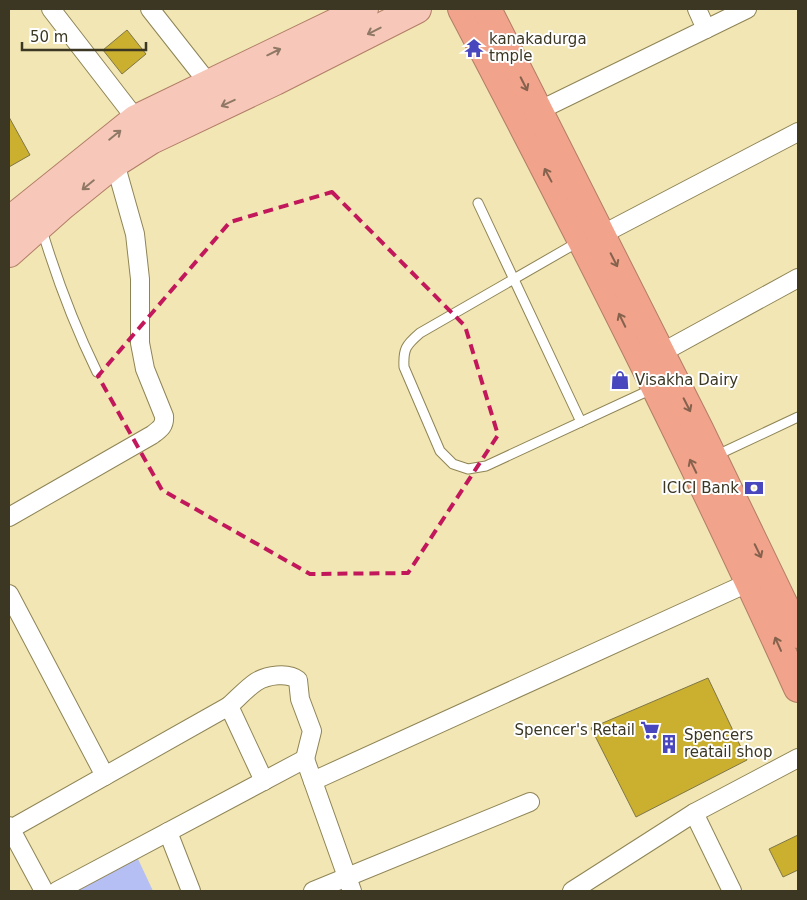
<svg xmlns="http://www.w3.org/2000/svg" width="807" height="900" viewBox="0 0 807 900" font-family="'DejaVu Sans',sans-serif">
<style>
.green{fill:#b6bff3}
.building{fill:#cab02e;stroke:#807647}
.lines{fill:none;stroke-linecap:round;stroke-linejoin:round}
.lane-casing{stroke:#8f8455;stroke-width:11}
.street-casing{stroke:#8f8455;stroke-width:20}
.primary-casing{stroke:#b27d67;stroke-width:30}
.highway-casing{stroke:#b27d67;stroke-width:30}
.lane{stroke:#fff;stroke-width:9}
.street{stroke:#fff;stroke-width:18}
.primary{stroke:#f7c8b9;stroke-width:28}
.highway{stroke:#f2a38b;stroke-width:28}
.oneway{stroke:#907866}
.oneway2{stroke:#85624d}
.marked{fill:none;stroke:#c2185b;stroke-width:4;stroke-dasharray:10 6;stroke-linejoin:round}
.labels{text-anchor:middle;dominant-baseline:central;stroke-width:4;stroke-linejoin:round;paint-order:stroke}
.poi-label{font-size:15px;fill:#3c3723;stroke:#fff;text-anchor:start}
</style>
<rect width="100%" height="100%" fill="#f1e6b4"/>
<polygon class="green" points="138,859 153,891 67,891"/>
<g class="building">
<polygon points="127,30 146,54 122,74 103,50"/>
<polygon points="9,117 30,155 9,167"/>
<polygon points="708,678 747,760 636,817 591,728"/>
<polygon points="798,835 798,870 783,877 769,849"/>
</g>
<g class="lines">
<g class="lane-casing">
<g id="lane">
<polyline points="478,203 581,422"/>
<path d="M42,230C57,280 74,325 97,372"/>
<path d="M580,241L420,333C406,345 403,349 404,367L440,451L453,464L468,469L486,466L652,389"/>
<polyline points="715,456 798,417"/>
</g>
</g>
<g class="street-casing">
<g id="street">
<polyline points="51,9 136,119"/>
<polyline points="150,9 209,84"/>
<polyline points="697,9 706,29"/>
<polyline points="538,111 747,9"/>
<polyline points="601,235 798,132"/>
<polyline points="661,353 798,278"/>
<path d="M9,517L152,435C160,429 165,426 164,416L145,369L140,343V279L135,234L115,163"/>
<polyline points="9,594 105,776"/>
<path d="M229,706C238,698 247,688 256,682C267,675 288,672 298,680L300,699L312,731L305,759"/>
<polyline points="313,781 750,582"/>
<polyline points="694,813 732,891"/>
<polyline points="9,826 44,891"/>
<polyline points="9,830 229,706 264,781"/>
<polyline points="168,832 191,891"/>
<polyline points="57,891 305,759 352,891"/>
<polyline points="313,891 530,802"/>
<polyline points="572,891 694,813 798,758"/>
</g>
</g>
<g class="primary-casing">
<g id="primary">
<polyline points="9,221 136,119 364,9"/>
<polyline points="9,253 63,205 115,163 151,140 275,81 417,9"/>
</g>
</g>
<g class="highway-casing">
<g id="highway">
<path d="M462,9C579,232 694,458 798,688"/>
<polyline points="487,9 699,429 798,634"/>
</g>
</g>
<use href="#lane" class="lane"/>
<use href="#street" class="street"/>
<use href="#primary" class="primary"/>
<use href="#highway" class="highway"/>
</g>
<defs><path id="oneway-shaft" d="M-6 0H5M1.5-3L5.5 0L1.5 3" fill="none" stroke-width="1.6" stroke-linecap="round" stroke-linejoin="round" transform="scale(1.25)"/></defs>
<g class="oneway">
<use href="#oneway-shaft" transform="translate(374 31) rotate(153)"/>
<use href="#oneway-shaft" transform="translate(274 52) rotate(-26)"/>
<use href="#oneway-shaft" transform="translate(228 103) rotate(155)"/>
<use href="#oneway-shaft" transform="translate(115 135) rotate(-39)"/>
<use href="#oneway-shaft" transform="translate(88 185) rotate(141)"/>
</g>
<g class="oneway2">
<use href="#oneway-shaft" transform="translate(524 84) rotate(63)"/>
<use href="#oneway-shaft" transform="translate(548 175) rotate(-118)"/>
<use href="#oneway-shaft" transform="translate(614 260) rotate(63)"/>
<use href="#oneway-shaft" transform="translate(622 320) rotate(-116)"/>
<use href="#oneway-shaft" transform="translate(687 405) rotate(63)"/>
<use href="#oneway-shaft" transform="translate(693 466) rotate(-116)"/>
<use href="#oneway-shaft" transform="translate(758 551) rotate(64)"/>
<use href="#oneway-shaft" transform="translate(778 644) rotate(-114)"/>
</g>
<path class="marked" d="M332,192L465,326L498,435L408,573L310,574L162,490L98,376L230,222Z"/>
<defs>
<g id="temple-bare" transform="scale(1.5)"><path d="M0-6L5-2H3V0L6.5 2.5H4V6H1.5V3h-3V6H-4V2.5H-6.5L-3 0V-2H-5Z" fill="#4847bd" stroke="#fff" stroke-width="2.5" paint-order="stroke"/></g>
<g id="shop-bare" transform="scale(1.5)"><path d="M-5-2.5h2.3a2.7 3.5 0 0 1 5.4 0H5L5.5 6h-11ZM-1.5-2.5h3a1.5 2.3 0 0 0-3 0Z" fill="#4847bd" stroke="#fff" stroke-width="2.5" paint-order="stroke"/></g>
<g id="bank-bare" transform="scale(1.5)"><path d="M-6-4H6V4H-6ZM0-2.3a2.3 2.3 0 1 0 0 4.6a2.3 2.3 0 1 0 0-4.6Z" fill="#4847bd" stroke="#fff" stroke-width="2.5" paint-order="stroke"/></g>
<g id="supermarket-bare" transform="scale(1.5)"><path d="M-6-5.5h2.5l.6 2H6L4.5 2H-2.5L-4.4-4H-6ZM-1.5 3.2a1.3 1.3 0 1 0 .1 0ZM3 3.2a1.3 1.3 0 1 0 .1 0Z" fill="#4847bd" stroke="#fff" stroke-width="2.5" paint-order="stroke"/></g>
<g id="building-bare" transform="scale(1.5)"><path d="M-4-6H4V6H1V3H-1V6H-4ZM-2.5-4.3h1.7v1.8h-1.7ZM.8-4.3h1.7v1.8H.8ZM-2.5-1h1.7V.8h-1.7ZM.8-1h1.7V.8H.8Z" fill="#4847bd" stroke="#fff" stroke-width="2.5" paint-order="stroke"/></g>
</defs>
<g fill-rule="evenodd">
<use href="#temple-bare" x="474" y="48"/>
<use href="#shop-bare" x="620" y="380"/>
<use href="#bank-bare" x="754" y="488"/>
<use href="#supermarket-bare" x="650" y="730"/>
<use href="#building-bare" x="669" y="744"/>
</g>
<g class="labels">
<g class="poi-label">
<text x="489" y="39">kanakadurga<tspan x="489" dy="17">tmple</tspan></text>
<text x="635" y="380">Visakha Dairy</text>
<text x="739" y="488" text-anchor="end">ICICI Bank</text>
<text x="635" y="730" text-anchor="end">Spencer's Retail</text>
<text x="684" y="735">Spencers<tspan x="684" dy="17">reatail shop</tspan></text>
</g>
</g>
<rect width="807" height="900" fill="none" stroke="#3c3723" stroke-width="20"/>
<path d="M22 42v8h124v-8" fill="none" stroke="#3c3723" stroke-width="2.5"/>
<text x="30" y="42" font-size="15" fill="#3c3723" stroke="#ffffff" stroke-width="4" paint-order="stroke">50 m</text>
</svg>
